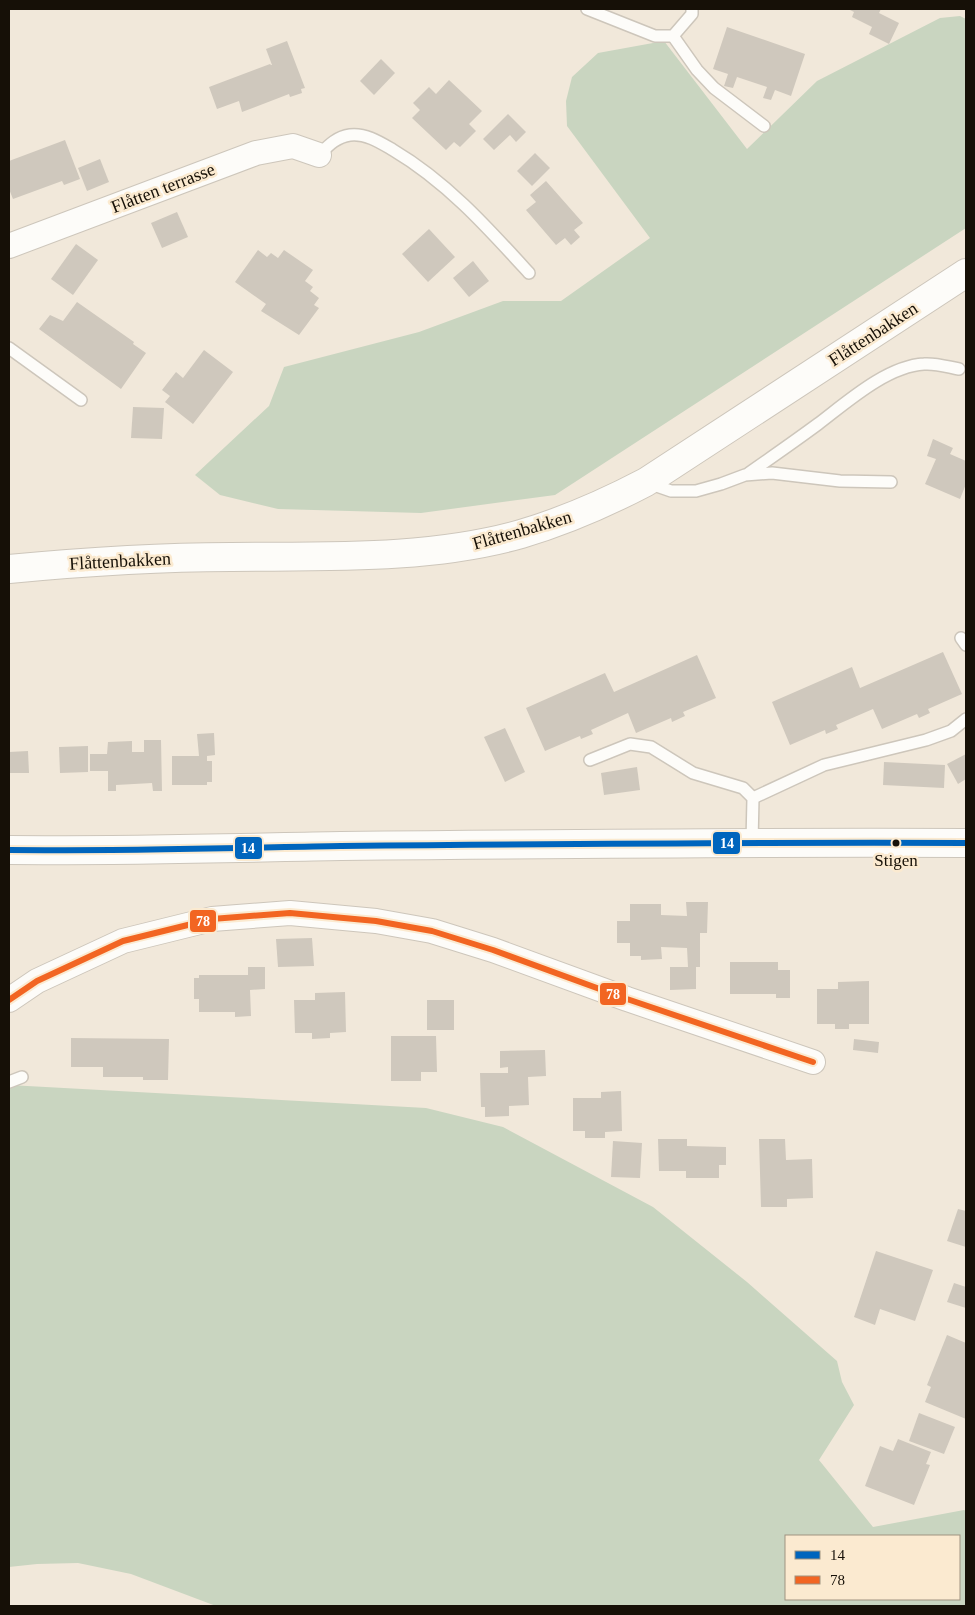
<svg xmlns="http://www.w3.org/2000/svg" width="975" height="1615" viewBox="0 0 975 1615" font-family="'Times New Roman',serif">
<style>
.green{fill:#c9d5c0;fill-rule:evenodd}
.building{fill:#cfc8bd}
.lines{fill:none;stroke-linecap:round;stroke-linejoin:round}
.lane-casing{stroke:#cdc6bb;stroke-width:14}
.street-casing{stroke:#cdc6bb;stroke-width:26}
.secondary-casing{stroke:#cdc6bb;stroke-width:30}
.lane{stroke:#fdfcf9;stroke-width:11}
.street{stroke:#fdfcf9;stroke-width:24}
.secondary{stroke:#fdfcf9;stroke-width:28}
.bus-1-casing{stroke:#fbead0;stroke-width:10}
.bus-2-casing{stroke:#fbead0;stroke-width:10}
.bus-1{stroke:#0065bd;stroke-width:6}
.bus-2{stroke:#f26522;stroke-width:6}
.bus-dot{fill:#161007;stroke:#fbead0;stroke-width:2}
.labels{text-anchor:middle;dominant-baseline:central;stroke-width:5;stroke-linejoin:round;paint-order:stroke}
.bus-label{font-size:17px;fill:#161007;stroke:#fbead0}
.street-label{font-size:18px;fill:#161007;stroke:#fbead0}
.line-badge{stroke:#fbead0;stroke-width:2}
.badge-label{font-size:14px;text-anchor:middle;font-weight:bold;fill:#fff}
</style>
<rect width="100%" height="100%" fill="#f1e8da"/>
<g class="green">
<polygon points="960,16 966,19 966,228 555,495 421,513 278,509 220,495 195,475 269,406 284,367 419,332 503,301 561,301 650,238 567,126 566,101 572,77 598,53 664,41 747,149 817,81 940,18"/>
<path d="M9,1085L426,1108L503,1127L653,1207L747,1282L837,1361L842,1382L854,1405L819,1460L873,1527L964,1510L966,1511V1606H216L131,1574L78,1563L37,1564L9,1567ZM786,1536H959V1599H786Z"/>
</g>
<g class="building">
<polygon points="848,9 881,9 879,13 899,23 889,44 869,34 872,27 852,17 854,12"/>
<polygon points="727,27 805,54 791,96 775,90 771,100 763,98 767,87 737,77 733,88 724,86 728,74 713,69"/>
<polygon points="287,41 305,88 301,89 302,93 290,97 289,94 242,112 239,101 217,109 209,87 270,64 271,65 272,65 266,49"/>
<polygon points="381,59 395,73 374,95 360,81"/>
<polygon points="449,80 482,111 469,124 476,131 460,147 454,142 446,150 412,118 420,110 413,103 429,87 436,94"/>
<polygon points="508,114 526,132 516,142 510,135 494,150 483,139"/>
<polygon points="65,140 80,179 64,185 62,181 13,199 9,189 9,161"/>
<polygon points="535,153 550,168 532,186 517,171"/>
<polygon points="100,159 109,182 87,191 78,168"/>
<polygon points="546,181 583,223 574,230 580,237 571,245 565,238 556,245 526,210 536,202 530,195"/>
<polygon points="177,212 188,237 162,248 151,223"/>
<polygon points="429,229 455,257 428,282 402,254"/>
<polygon points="76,244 98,260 73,295 51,279"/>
<polygon points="258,250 267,257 271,253 278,258 284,250 313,270 305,281 313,287 310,291 319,298 314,305 319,308 299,335 261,311 266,304 235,282"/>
<polygon points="473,261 489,281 469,297 453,278"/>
<polygon points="77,302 134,342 133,344 146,353 121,389 39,329 50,315 63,321"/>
<polygon points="204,350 233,372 193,424 165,402 170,396 162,390 176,372 183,378"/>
<polygon points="133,407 164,408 162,439 131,438"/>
<polygon points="933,439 953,448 950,454 966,461 966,484 960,499 925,484 936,459 927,456"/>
<polygon points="943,652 962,694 928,709 930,713 919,718 917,714 882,729 873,709 836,725 838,729 826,734 825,730 790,745 772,702 852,667 860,688"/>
<polygon points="697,655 716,698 683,712 685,716 672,722 671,718 636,733 628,713 591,730 593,734 581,739 580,736 545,751 526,708 605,673 614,692"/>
<polygon points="505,728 525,772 505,782 484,737"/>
<polygon points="214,733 215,755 207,756 207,761 212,761 212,782 207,782 207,785 172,785 172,756 199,756 197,734"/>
<polygon points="144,740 161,740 162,791 153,791 152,783 116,785 116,791 108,791 108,771 90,771 90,754 107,754 108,742 132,741 132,752 144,752"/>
<polygon points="88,746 88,772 60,773 59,747"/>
<polygon points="28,751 29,773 9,773 9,752"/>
<polygon points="966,754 966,779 958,784 947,764"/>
<polygon points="884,762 945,765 944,788 883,785"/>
<polygon points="637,767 640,790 604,795 601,773"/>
<polygon points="686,902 708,902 707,933 700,933 700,967 696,967 696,989 670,990 670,967 688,967 687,948 661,947 662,959 641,960 641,956 630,956 630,943 617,943 617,921 630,921 630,904 661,904 661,915 687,916"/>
<polygon points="312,938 314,966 278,967 276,939"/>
<polygon points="730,962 778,962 778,970 790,970 790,998 776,998 776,994 730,994"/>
<polygon points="248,967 265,967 265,989 250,990 251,1016 235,1017 235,1012 199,1012 199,999 194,999 194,978 199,978 199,975 248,975"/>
<polygon points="869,981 869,1024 849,1024 849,1029 835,1029 835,1024 817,1024 817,989 838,989 838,982"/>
<polygon points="345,992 346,1032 330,1033 330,1038 312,1039 312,1033 295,1033 294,1000 315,1000 315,993"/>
<rect x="427" y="1000" width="27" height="30"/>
<polygon points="391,1036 436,1036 437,1072 421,1072 421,1081 391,1081"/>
<polygon points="71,1038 169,1039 168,1080 143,1080 143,1077 103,1077 103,1067 71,1067"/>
<polygon points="854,1039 879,1042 878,1053 853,1050"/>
<polygon points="545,1050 546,1076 528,1077 529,1105 509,1106 509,1116 485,1117 485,1107 481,1107 480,1073 508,1073 508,1067 500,1068 500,1051"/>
<polygon points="621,1091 622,1131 605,1132 605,1138 585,1138 585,1131 573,1131 573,1098 601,1098 601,1092"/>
<polygon points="658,1139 687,1139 687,1146 726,1147 726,1165 719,1165 719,1178 686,1178 686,1171 659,1171"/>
<polygon points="759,1139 785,1139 786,1160 812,1159 813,1198 787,1199 787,1207 761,1207"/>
<polygon points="613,1141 642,1143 640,1178 611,1177"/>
<polygon points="958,1209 966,1211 966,1247 947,1241"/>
<polygon points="876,1251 933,1270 915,1321 880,1309 875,1325 854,1317"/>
<polygon points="954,1283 966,1287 966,1308 947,1302"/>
<polygon points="947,1335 966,1343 966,1376 965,1380 966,1380 966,1419 925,1402 931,1387 927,1385"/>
<polygon points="919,1413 955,1427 944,1454 909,1441"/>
<polygon points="898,1439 931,1452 926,1464 930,1465 914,1505 865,1486 880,1446 893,1451"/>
</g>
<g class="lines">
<g class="lane-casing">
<g id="lane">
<polyline points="587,9 655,36 673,36 692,14 692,9"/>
<polyline points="673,36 697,70 714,88 764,126"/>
<path d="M319,155C328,146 336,137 350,135C366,133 381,143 393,150C447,182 488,228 529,273"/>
<polyline points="9,348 81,400"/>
<path d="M749,473C772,457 795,441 818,424C847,402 887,366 924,364C936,363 948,367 959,369"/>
<polyline points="648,483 671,491 696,491 721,484 745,475 772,473 840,481 891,482"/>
<polyline points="961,638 966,645"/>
<polyline points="590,760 630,744 651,747 693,773 743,788 753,798 752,842"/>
<polyline points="753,798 824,765 926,740 951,731 966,719"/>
<polyline points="9,1082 22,1077"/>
</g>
</g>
<g class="street-casing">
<g id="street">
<polyline points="9,246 256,153 293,146 319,155"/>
<polyline points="9,1000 37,981 123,941 212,919 290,913 376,921 432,931 493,950 627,999 813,1062"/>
</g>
</g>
<g class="secondary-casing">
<g id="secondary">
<path d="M9,569C83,562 157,557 231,557C326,556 429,560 521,534C565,521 606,503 646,482L966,273"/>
<path d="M9,850C119,851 230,848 341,846C549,844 758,842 966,843"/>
</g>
</g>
<use href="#lane" class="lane"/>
<use href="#street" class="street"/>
<use href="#secondary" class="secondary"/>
<g class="bus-1-casing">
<path id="bus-1" d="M9,850C119,851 230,848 341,846C549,844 758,842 966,843"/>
</g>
<g class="bus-2-casing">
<polyline id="bus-2" points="9,1000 37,981 123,941 212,919 290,913 376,921 432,931 493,950 627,999 813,1062"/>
</g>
<use href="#bus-1" class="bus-1"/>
<use href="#bus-2" class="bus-2"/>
</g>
<circle class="bus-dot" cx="896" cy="843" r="4.5"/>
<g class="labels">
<g class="bus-label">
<text x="896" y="860">Stigen</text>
</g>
<g class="street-label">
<text transform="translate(163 188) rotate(-21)">Flåtten terrasse</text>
<text transform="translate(873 334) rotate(-33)">Flåttenbakken</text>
<text transform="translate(522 530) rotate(-16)">Flåttenbakken</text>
<text transform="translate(120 561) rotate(-3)">Flåttenbakken</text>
</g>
</g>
<g class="line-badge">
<rect x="712" y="831" width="29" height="24" rx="5" fill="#0065bd"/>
<rect x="234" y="836" width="29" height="24" rx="5" fill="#0065bd"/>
<rect x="189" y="909" width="28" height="24" rx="5" fill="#f26522"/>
<rect x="599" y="982" width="28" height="24" rx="5" fill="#f26522"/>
</g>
<g class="badge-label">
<text x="727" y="848">14</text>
<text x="248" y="853">14</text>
<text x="203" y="926">78</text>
<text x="613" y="999">78</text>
</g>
<rect width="975" height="1615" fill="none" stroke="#161007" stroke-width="20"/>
<rect x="785" y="1535" width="175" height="65" fill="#fbead0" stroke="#9f9380"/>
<rect x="795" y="1551" width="25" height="8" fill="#0065bd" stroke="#9f9380"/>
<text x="830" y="1560" font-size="15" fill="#161007">14</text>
<rect x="795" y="1576" width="25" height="8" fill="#f26522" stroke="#9f9380"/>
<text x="830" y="1585" font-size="15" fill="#161007">78</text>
</svg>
